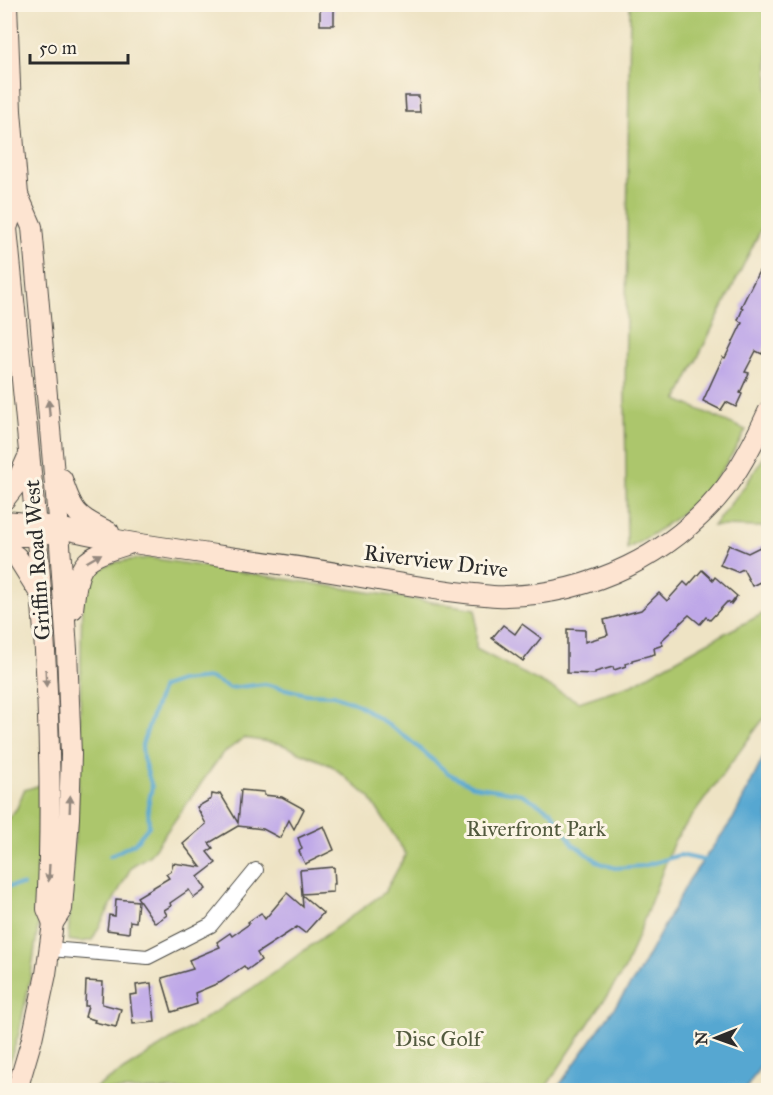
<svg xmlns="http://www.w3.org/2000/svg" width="773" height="1095" viewBox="0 0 773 1095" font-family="'IM FELL Great Primer',serif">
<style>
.green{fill:#acc66c;stroke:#6c784c;stroke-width:1.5}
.water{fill:#56a7d1;stroke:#40697e;stroke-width:1.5}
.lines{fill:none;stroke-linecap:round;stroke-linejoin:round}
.stream{stroke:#56a7d1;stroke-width:4}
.building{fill:#bea7e8}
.street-casing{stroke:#484742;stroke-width:16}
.secondary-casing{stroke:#484742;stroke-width:22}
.street{stroke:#fff;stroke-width:14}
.secondary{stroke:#fde4d1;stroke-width:20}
.oneway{fill:#94887e}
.labels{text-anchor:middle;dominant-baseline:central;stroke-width:6;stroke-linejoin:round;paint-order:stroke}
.street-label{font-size:22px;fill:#2b2b2b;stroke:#fcf5e5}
.park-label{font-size:22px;fill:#525a3e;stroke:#fcf5e5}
</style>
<rect width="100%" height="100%" fill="#fcf5e5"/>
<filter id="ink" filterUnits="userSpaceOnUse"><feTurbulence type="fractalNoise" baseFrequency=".0167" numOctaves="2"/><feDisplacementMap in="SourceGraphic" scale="12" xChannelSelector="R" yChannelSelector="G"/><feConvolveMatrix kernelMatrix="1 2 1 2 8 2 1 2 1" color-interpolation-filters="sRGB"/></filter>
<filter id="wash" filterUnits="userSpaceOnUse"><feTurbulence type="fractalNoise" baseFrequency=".008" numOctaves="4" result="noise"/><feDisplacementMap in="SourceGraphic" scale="24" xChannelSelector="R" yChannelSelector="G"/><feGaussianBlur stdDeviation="1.35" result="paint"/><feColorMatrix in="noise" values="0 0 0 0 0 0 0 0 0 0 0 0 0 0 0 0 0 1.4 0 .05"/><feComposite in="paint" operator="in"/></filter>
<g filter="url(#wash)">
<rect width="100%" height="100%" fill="#eee3c4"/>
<g class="green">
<path d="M630,5H768V215L677,400L746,430C738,445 729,460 719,474C695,507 662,530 627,549L625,398Z"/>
<polygon points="768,451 768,527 713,526 744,487"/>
<path d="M150,558L476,609V649L579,702L633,684L706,643L768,611V715L761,722L674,841L625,969L544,1090H92L251,989L385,892L406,854L370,798L332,766L281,744L244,738L222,754L150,855L132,866L92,940L81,942L68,940L79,771L82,591C99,560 118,561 150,558Z"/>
<polygon points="40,785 40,913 31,974 19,1033 5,1076 5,823 17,808 24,790"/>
</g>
<polygon class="water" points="768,748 768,1055 745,1090 556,1090 638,974 689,880 733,819"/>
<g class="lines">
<g class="stream">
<polyline points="110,856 135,843 149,826 148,806 152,787 143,758 142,745 162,687 180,681 210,678 230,688 265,684 306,694 334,695 359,705 406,737 448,773 473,786 522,794 551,811 573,844 600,863 615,868 643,866 680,855 707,861"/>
<polyline points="4,887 23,885"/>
</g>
</g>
<g id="blocks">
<g class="building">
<rect x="320" y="5" width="14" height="20"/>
<polygon points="405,96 419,96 420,112 406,112"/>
<polygon points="759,271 768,276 768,341 762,354 756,351 745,372 749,373 740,393 742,394 736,407 726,402 721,410 703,401 723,357 725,358 742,323 738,320 743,308 741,307"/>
<polygon points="768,543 768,578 752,586 743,569 737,572 720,565 729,545 748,553"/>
<polygon points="702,570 713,580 715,577 737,596 731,604 727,602 710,620 706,617 700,624 689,615 661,641 663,645 654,648 655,654 632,660 632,662 625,664 626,666 614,670 613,667 595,672 595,674 567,673 567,629 585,630 585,642 608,635 604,620 641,610 659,593 667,601 684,582 688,586"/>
<polygon points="522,624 541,638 523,661 492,638 503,625 515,634"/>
<polygon points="241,790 264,792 264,795 282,797 304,809 294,829 289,820 280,838 263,829 238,826 209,843 213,848 207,852 216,863 198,877 206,889 194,898 189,890 170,903 171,906 164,910 167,915 155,923 137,897 169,878 166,874 171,871 173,863 201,867 183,844 206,824 197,807 211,799 212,794 217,795 220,793 238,823"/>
<polygon points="324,826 334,850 305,864 299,851 302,849 298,838"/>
<polygon points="334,867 335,884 333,884 333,892 302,894 300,870"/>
<polygon points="287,893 303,907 302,895 323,913 305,933 297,927 257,953 261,960 247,970 244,966 221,982 195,993 197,1004 172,1012 162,978 193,969 189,960 220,947 217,942 230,933 232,936 249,924 248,922 261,913 265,919"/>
<polygon points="116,899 138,901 136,922 130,921 129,933 107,930 109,915 115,916"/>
<polygon points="86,981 103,982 102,1004 121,1009 116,1027 94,1022 95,1020 85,1017 88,1006 85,1006"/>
<polygon points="151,983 155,1022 133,1024 130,995 137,994 136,985"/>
</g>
</g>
</g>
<g filter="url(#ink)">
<use href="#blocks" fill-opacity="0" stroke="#484742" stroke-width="1.5"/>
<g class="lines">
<g class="street-casing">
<polyline id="street" points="50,949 148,957 211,925 256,870"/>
</g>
<g class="secondary-casing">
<g id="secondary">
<polyline points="7,4 11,111 18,195 32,227 59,530 67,650 71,755 69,818 62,909 53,923 46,974 32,1039 17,1090"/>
<path d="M18,195L7,228C28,452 59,683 47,909L53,923"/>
<path d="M62,479C73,513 77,517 109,532"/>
<polyline points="4,500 15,486 27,459"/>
<path d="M4,521C48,523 90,536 134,543C205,554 277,563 349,575C391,582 432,590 474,594C485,595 496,597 506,596C591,594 673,555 726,487C743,464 756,438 768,412"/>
<polyline points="4,536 35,536 48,533"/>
<polyline points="4,547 17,557 37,589"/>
<path d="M73,609C79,559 82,559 129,544"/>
</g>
</g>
<use href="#street" class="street"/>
<use href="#secondary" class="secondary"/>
</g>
<defs><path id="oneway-solid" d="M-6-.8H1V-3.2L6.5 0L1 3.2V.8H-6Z" transform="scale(1.5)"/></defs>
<g class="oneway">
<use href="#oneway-solid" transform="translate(49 408) rotate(-95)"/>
<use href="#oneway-solid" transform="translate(94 558) rotate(-30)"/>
<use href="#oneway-solid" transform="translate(46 678) rotate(88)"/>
<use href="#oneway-solid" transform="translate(70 804) rotate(-88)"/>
<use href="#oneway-solid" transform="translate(49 873) rotate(93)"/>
</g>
</g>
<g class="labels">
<g class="street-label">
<text transform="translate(37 560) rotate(-94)">Griffin Road West</text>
<text transform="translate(436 561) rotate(7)">Riverview Drive</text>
</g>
<g class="park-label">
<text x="536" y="828">Riverfront Park</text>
<text x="438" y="1038">Disc Golf</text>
</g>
</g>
<rect width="773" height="1095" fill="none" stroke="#fcf5e5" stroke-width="24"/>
<g transform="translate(716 1038) rotate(269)" stroke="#fcf5e5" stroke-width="4.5" paint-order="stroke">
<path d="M0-4.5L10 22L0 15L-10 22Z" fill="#2b2b2b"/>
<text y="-9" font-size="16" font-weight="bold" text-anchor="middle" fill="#2b2b2b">N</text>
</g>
<path d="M30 54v9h98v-9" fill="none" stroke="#2b2b2b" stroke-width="3"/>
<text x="39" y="54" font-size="18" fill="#2b2b2b" stroke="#fcf5e5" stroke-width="4.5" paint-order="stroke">50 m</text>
</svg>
